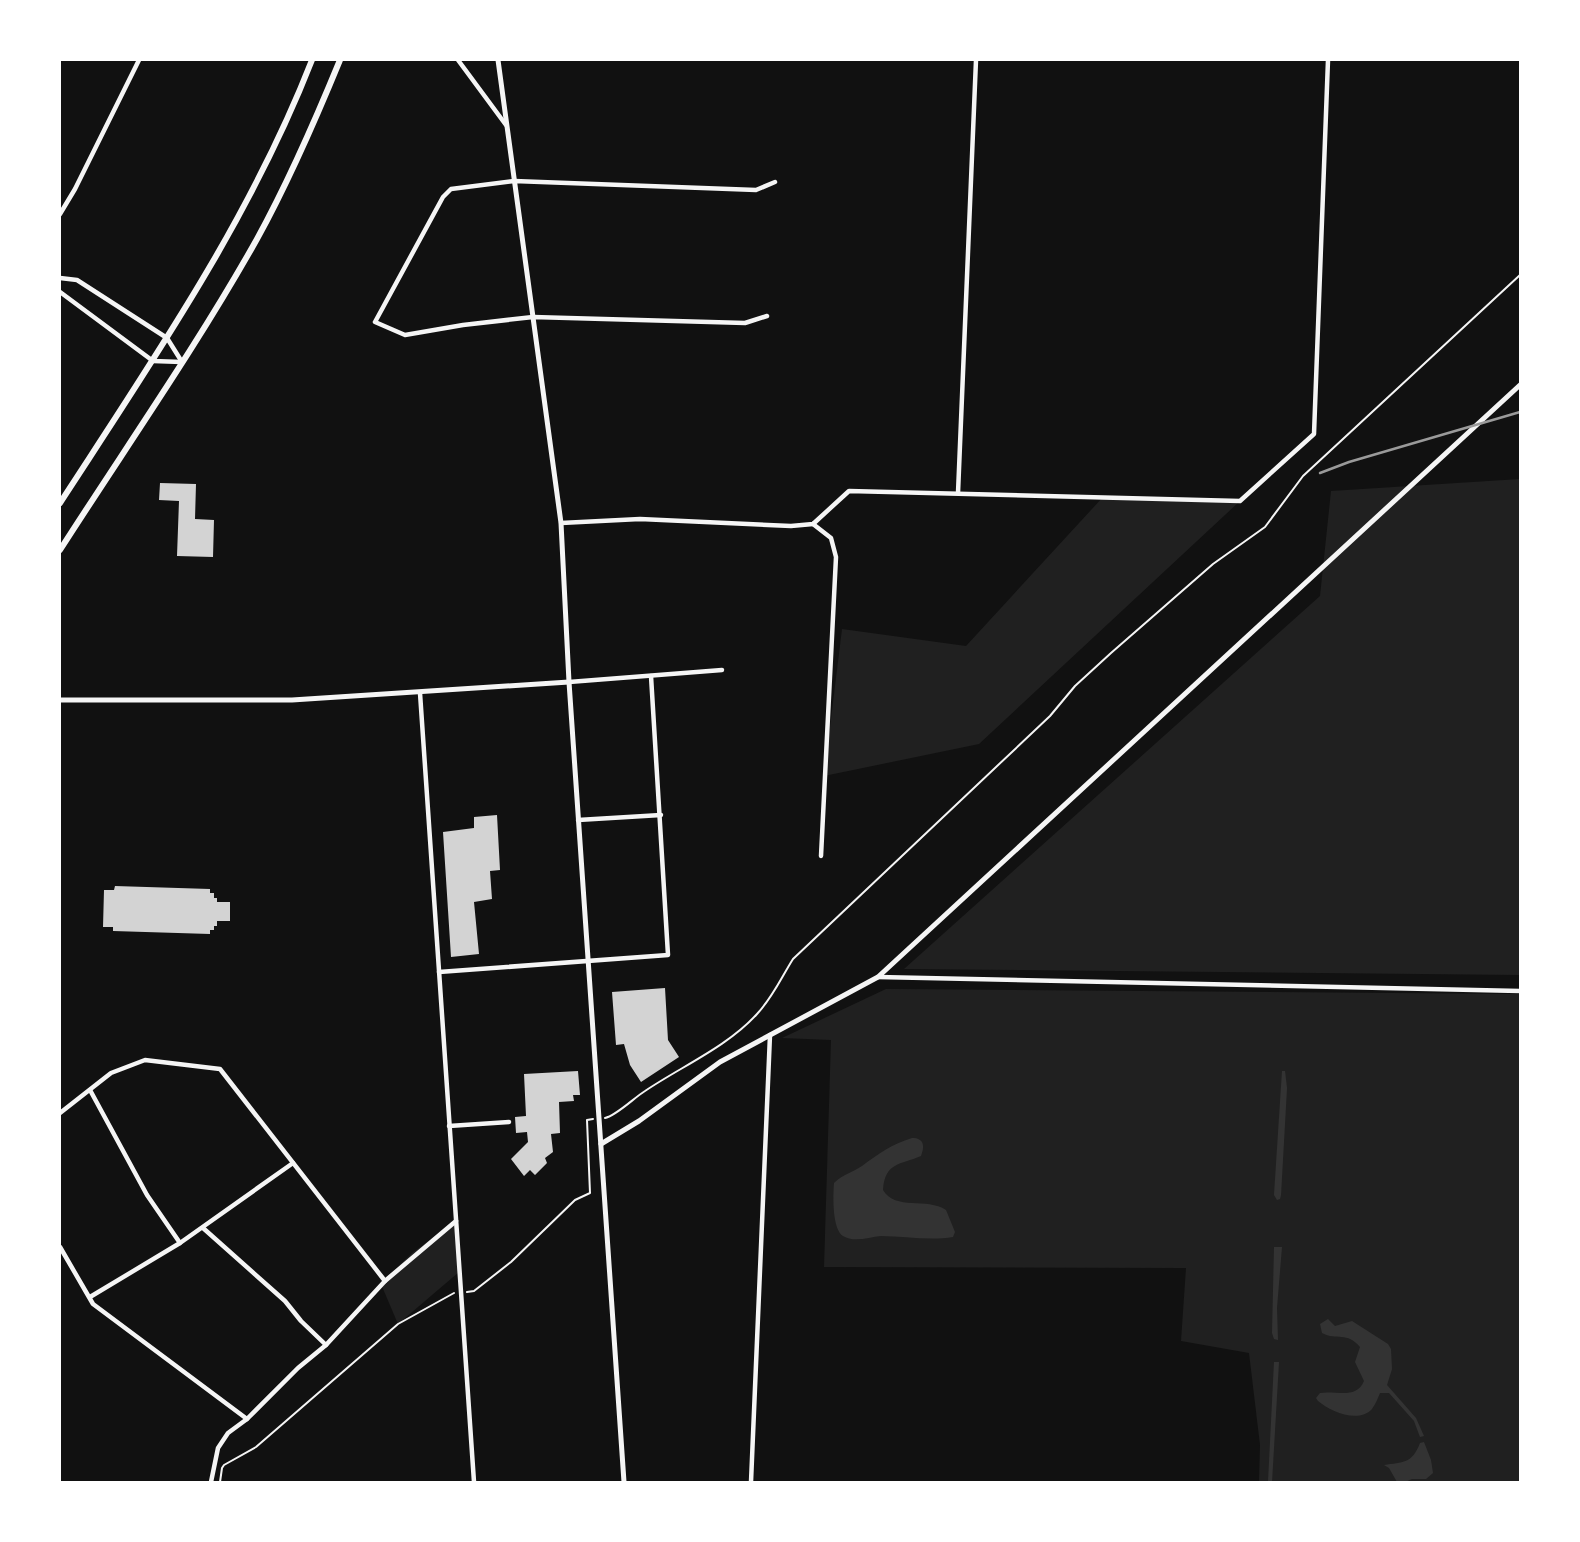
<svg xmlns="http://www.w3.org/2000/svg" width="1580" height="1542" viewBox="0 0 1580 1542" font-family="'Source Sans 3',sans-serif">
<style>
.green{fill:#202020}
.water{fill:#333}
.building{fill:#d3d3d3}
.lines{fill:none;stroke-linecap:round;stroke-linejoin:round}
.path{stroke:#f5f5f5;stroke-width:2}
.minor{stroke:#f5f5f5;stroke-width:4.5}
.tertiary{stroke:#f5f5f5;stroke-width:5}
.primary{stroke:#f5f5f5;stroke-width:6}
.rail{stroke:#9a9a9a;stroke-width:2.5}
</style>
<rect width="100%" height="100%" fill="#111"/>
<g class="green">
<polygon points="1520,479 1520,975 904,969 1320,596 1331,491"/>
<polygon points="1103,497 1240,501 979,744 824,776 842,629 966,646"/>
<polygon points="886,989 1520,994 1520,1482 1259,1482 1260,1445 1249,1353 1181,1341 1186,1268 824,1267 831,1040 782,1038"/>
<polygon points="456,1221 459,1272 398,1324 381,1284 412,1253"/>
</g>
<g class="water">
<polygon points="1282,1071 1285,1071 1287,1088 1281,1195 1280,1199 1277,1200 1274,1195"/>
<path d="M912,1138C924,1138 925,1146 921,1156C900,1165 885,1162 883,1190C895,1211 927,1197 946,1210L955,1232L953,1237C929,1241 905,1236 881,1236C869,1237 854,1243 843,1236C832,1229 833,1195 834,1183C843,1174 852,1173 862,1166C878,1154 892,1144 912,1138Z"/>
<polygon points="1274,1247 1282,1247 1277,1308 1278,1340 1274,1339 1272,1333"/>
<path d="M1328,1319L1335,1326L1352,1321L1388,1344L1391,1349L1392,1369L1387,1385L1416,1418L1424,1436L1420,1437L1414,1421L1389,1393H1380C1378,1398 1375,1405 1372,1409C1358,1424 1330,1411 1318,1401L1316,1398L1320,1393C1336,1390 1356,1400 1364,1381L1355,1362L1360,1347C1347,1331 1337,1341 1322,1333L1320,1324Z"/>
<polygon points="1274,1362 1279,1362 1272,1482 1268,1482"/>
<path d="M1424,1442L1431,1460L1433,1473L1426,1479H1412L1405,1482H1397L1389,1468L1384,1465C1403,1462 1412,1464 1420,1443Z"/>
</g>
<g class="building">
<polygon points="160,483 196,484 195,519 214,520 213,557 177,556 179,501 159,500"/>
<polygon points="497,815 500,870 490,871 492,899 474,902 479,954 451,957 443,832 474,828 474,817"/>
<polygon points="115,886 210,889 210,893 214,893 214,898 217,898 217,902 230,902 230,921 217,921 217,926 214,926 214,930 210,930 210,934 113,931 113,927 103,927 104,890 114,890"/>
<polygon points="665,988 668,1040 679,1057 641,1082 630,1065 624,1044 616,1045 612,992"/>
<polygon points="578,1071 580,1095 573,1095 574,1101 559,1102 560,1133 551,1134 553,1152 545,1158 547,1163 535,1175 530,1170 524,1176 511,1159 528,1142 527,1132 516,1133 515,1117 526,1116 524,1074"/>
</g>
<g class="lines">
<g class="path">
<path d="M605,1118C616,1116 635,1097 645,1091C682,1066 727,1047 757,1014C773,997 781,978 793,959L1050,716L1075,686L1111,653L1213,564L1265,527L1303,476L1520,275"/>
<polyline points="467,1292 474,1291 511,1262 575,1200 590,1193 587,1120 593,1119"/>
<polyline points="220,1482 222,1468 224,1465 256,1447 398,1324 454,1293"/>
</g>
<g class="minor">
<polyline points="458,60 506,125"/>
<polyline points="60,214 75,189 139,60"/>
<polyline points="60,278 77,280 167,338 182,362"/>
<polyline points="60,292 153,361 182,362"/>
<polyline points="767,316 745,323 533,317 463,325 405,335 375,322 443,197 451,189 514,181 756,190 775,182"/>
<polyline points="958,493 976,60"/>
<polyline points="561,523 640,519 791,526 813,524 849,491 1240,501 1314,434 1328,60"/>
<polyline points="813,524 831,538 836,557 821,856"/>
<polyline points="569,682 722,670"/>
<polyline points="420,693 474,1482"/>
<polyline points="578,820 661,815"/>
<polyline points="439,972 668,955 651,676"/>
<polyline points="878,977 1520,991"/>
<polyline points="90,1090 147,1195 180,1243"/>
<polyline points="60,1113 111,1073 145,1060 220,1069 385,1281"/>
<polyline points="449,1126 509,1122"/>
<polyline points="203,1228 285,1301 301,1321 326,1345"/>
<polyline points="60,1247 93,1304 247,1419"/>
<polyline points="90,1297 180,1243 293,1163"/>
<polyline points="211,1482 218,1448 228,1433 247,1419 298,1368 326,1345 385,1281 456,1221"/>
<polyline points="751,1482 770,1035"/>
</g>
<g class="tertiary">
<polyline points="498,60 561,523 569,682 624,1482"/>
<polyline points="60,700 292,700 569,682"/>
<polyline points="601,1144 639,1121 720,1062 878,977 1520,385"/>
</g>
<g class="primary">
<path d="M60,503C153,360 250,219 312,60"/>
<path d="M60,550C126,447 197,346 257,239C289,181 315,121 340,60"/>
</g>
<polyline class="rail" points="1320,473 1349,462 1520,412"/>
</g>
<rect width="1580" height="1542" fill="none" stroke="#ffffff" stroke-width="122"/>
</svg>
